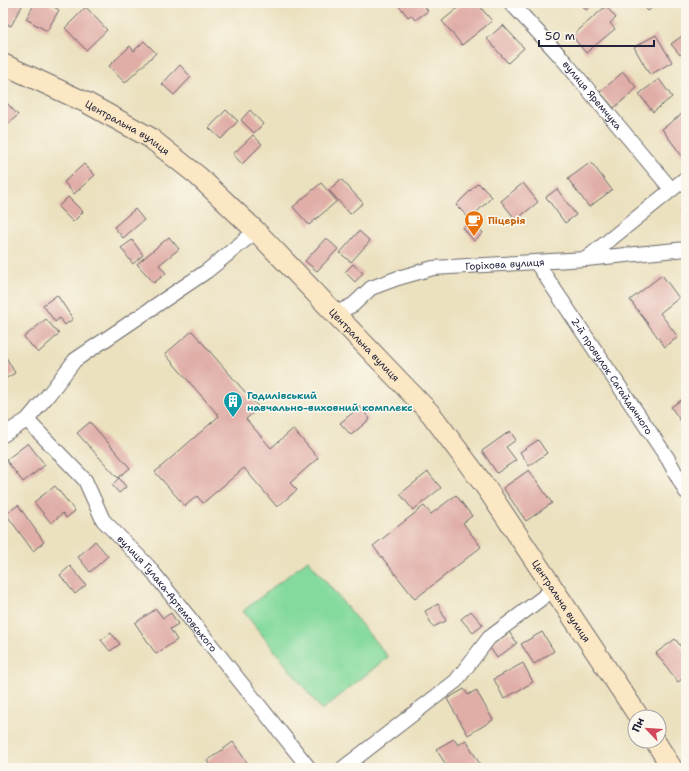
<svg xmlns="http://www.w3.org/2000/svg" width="689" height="771" viewBox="0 0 689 771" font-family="'Shantell Sans',sans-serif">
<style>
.green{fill:#84da9d;stroke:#537e6c}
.building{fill:#e0ada7}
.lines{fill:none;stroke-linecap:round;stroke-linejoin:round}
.minor-casing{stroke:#686569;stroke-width:16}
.secondary-casing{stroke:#686569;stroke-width:22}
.minor{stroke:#fff;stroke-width:14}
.secondary{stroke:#fbe7c3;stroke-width:20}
.labels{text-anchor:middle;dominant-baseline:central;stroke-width:3.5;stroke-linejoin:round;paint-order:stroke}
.street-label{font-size:10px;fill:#22223b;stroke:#fbf7ec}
.food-label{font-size:10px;font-weight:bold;fill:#c56008;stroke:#fbf7ec;text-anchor:start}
.culture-label{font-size:10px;font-weight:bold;fill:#0d838f;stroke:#fbf7ec;text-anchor:start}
</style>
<rect width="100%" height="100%" fill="#fbf7ec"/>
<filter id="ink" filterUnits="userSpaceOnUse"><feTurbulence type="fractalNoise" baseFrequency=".025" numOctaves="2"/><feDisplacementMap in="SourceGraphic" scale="8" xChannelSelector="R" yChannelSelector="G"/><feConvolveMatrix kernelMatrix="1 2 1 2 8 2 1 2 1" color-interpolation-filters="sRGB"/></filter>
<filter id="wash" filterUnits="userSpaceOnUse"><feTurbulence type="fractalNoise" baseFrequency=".012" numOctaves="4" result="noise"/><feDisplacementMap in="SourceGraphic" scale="16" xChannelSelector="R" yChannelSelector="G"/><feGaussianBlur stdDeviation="0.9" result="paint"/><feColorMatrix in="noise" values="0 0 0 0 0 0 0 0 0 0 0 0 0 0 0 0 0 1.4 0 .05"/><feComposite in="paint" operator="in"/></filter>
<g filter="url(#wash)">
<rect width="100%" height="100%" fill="#ebe1bf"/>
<polygon class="green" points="308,560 388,657 322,710 243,611"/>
<g id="blocks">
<g class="building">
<polygon points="3,3 17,3 22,6 11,26 3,22"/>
<polygon points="35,3 47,3 59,10 47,31 26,19"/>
<polygon points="397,3 422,3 428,11 415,20 411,15 408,17"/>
<polygon points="464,3 477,3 492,21 462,45 442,21"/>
<polygon points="580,3 595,3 586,10"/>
<polygon points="641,3 658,3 648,11"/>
<polygon points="606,6 616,18 610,23 615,29 586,53 572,36"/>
<polygon points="86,7 107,30 86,50 65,28"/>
<polygon points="503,25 524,48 508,63 487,39"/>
<polygon points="686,33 686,50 680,55 671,44"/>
<polygon points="656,35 672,62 650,75 634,47"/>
<polygon points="144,41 156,53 125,83 109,66 130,46 134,51"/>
<polygon points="180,65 191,77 174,95 162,84"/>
<polygon points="623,72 637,88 614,108 600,92"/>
<polygon points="659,79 672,97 653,112 639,94"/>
<polygon points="3,99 18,115 3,129"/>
<polygon points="226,110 238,121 221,139 209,128"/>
<polygon points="250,110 263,124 254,133 241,120"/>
<polygon points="686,111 686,153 682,156 662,129"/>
<polygon points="253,135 262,144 242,164 233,154"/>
<polygon points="591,162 612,190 589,207 568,179"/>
<polygon points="84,164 95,175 74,194 64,182"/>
<polygon points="341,179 363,203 350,214 329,190"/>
<polygon points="321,183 337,201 309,225 293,207"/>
<polygon points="478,183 492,197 470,219 456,205"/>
<polygon points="523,183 538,202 516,220 501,201"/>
<polygon points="557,189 576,215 565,223 546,197"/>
<polygon points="68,197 83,212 73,222 58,207"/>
<polygon points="686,207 686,216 682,210"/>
<polygon points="135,209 144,220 123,238 114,227"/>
<polygon points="472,220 483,233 474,241 463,228"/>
<polygon points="359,231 370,241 351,262 340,253"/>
<polygon points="169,237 179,249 159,265 166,273 154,283 137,264"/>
<polygon points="326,238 338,249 317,271 305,261"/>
<polygon points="132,240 143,255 133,264 121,248"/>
<polygon points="353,264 363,273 355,282 345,272"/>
<polygon points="662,275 679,298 660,313 678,337 665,347 630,300"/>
<polygon points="57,295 73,319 65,325 60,318 55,322 43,305"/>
<polygon points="46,319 59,334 38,353 24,337"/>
<polygon points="192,331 259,408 246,419 271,448 293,429 318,458 290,483 297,490 277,507 244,468 203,503 197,496 185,506 155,472 219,416 165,354"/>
<polygon points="3,352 15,373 3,380"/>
<polygon points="686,397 686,427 685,427 671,407"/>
<polygon points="360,407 370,419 351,435 340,423"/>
<polygon points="90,422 130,468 118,478 77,433"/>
<polygon points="510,431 516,440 506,447 516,460 497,473 482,451"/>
<polygon points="538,440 547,453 529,466 520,452"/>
<polygon points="28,443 45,465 23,482 6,460"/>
<polygon points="529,470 552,503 526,521 503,488"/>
<polygon points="428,472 441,488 413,510 400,494"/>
<polygon points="119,478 126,487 119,493 112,485"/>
<polygon points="55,486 75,511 66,518 63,513 51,523 34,502"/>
<polygon points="456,495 472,516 463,523 481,547 415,599 373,546 424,506 431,514"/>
<polygon points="18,505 44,542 33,551 6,514"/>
<polygon points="95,541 108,556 90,572 78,557"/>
<polygon points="70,566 86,585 75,594 60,575"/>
<polygon points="438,604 446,621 433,627 425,611"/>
<polygon points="156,609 163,618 171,613 178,624 170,629 177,640 156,654 135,623"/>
<polygon points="471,611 483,625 473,633 461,619"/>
<polygon points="509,632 517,643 497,658 489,646"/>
<polygon points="542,632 554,651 534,664 521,644"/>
<polygon points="111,633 120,644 110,651 101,640"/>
<polygon points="675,639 686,653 686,676 678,682 656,653"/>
<polygon points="523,663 533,682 504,699 494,679"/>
<polygon points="464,689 468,695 476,690 493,720 468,735 447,699"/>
<polygon points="454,739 458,745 466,740 482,768 448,768 436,749"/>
<polygon points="233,742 248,764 242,768 212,768 207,761"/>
</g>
</g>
</g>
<g filter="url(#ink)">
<use href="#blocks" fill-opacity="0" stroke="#686569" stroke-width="1"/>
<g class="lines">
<g class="minor-casing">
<g id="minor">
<path id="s1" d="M511,3L561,57L671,189"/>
<polyline points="586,259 686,178"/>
<path id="s2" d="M536,262L668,459L686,492"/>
<path id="s3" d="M334,314L353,305L371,288L398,278L433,268L586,259L686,249"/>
<path id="s4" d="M27,420L85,480L103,520L148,566L309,768"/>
<polyline points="3,435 27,420 49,394 75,360 207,271 256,231"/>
<polyline points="343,768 456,681 489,638 554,589"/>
</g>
</g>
<g class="secondary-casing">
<g id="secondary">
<path id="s5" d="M3,64L87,103L149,137L198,176L256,231L431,414L487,489L639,717"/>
<polyline points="655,741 672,768"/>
</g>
</g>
<use href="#minor" class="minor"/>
<use href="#secondary" class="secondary"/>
</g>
</g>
<defs>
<g id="cafe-pin" transform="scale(1)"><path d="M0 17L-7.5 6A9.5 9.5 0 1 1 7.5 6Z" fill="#e8710a" stroke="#fbf7ec"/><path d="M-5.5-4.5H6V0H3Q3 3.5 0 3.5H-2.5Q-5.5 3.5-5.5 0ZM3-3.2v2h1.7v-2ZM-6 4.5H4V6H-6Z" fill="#fff"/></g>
<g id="building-pin" transform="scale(1)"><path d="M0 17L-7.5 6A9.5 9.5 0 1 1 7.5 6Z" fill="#0f9aa8" stroke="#fbf7ec"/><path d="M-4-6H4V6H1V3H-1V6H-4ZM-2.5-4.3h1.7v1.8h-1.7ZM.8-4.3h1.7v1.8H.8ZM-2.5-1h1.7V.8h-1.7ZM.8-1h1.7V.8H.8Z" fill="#fff"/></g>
</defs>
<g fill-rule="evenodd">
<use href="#cafe-pin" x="474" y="220"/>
<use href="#building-pin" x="233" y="401"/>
</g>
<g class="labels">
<g class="street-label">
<text stroke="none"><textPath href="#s1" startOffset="123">вулиця Яремчука</textPath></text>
<text stroke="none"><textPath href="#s5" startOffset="140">Центральна вулиця</textPath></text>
<text stroke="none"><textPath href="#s3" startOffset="183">Горіхова вулиця</textPath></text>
<text stroke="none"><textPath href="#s5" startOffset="463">Центральна вулиця</textPath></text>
<text stroke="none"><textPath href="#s2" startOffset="137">2-й провулок Сагайдачного</textPath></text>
<text stroke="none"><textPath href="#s4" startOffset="225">вулиця Гулака-Артемовського</textPath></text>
<text stroke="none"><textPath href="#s5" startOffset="787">Центральна вулиця</textPath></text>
</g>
<g class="food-label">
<text x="488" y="220">Піцерія</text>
</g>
<g class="culture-label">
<text x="247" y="395">Годилівський<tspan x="247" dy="12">навчально-виховний комплекс</tspan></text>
</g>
</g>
<rect width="689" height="771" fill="none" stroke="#fbf7ec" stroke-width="16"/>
<g transform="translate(647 729) rotate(295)"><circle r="19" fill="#fbf7ec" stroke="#a4a2a5"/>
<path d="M0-3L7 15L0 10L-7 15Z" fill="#d1495b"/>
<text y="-6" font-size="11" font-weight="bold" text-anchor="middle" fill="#22223b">Пн</text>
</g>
<path d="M539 40v6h115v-6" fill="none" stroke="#22223b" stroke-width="2"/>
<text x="545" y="40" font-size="12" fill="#22223b" stroke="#fbf7ec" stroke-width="3" paint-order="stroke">50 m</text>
</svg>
